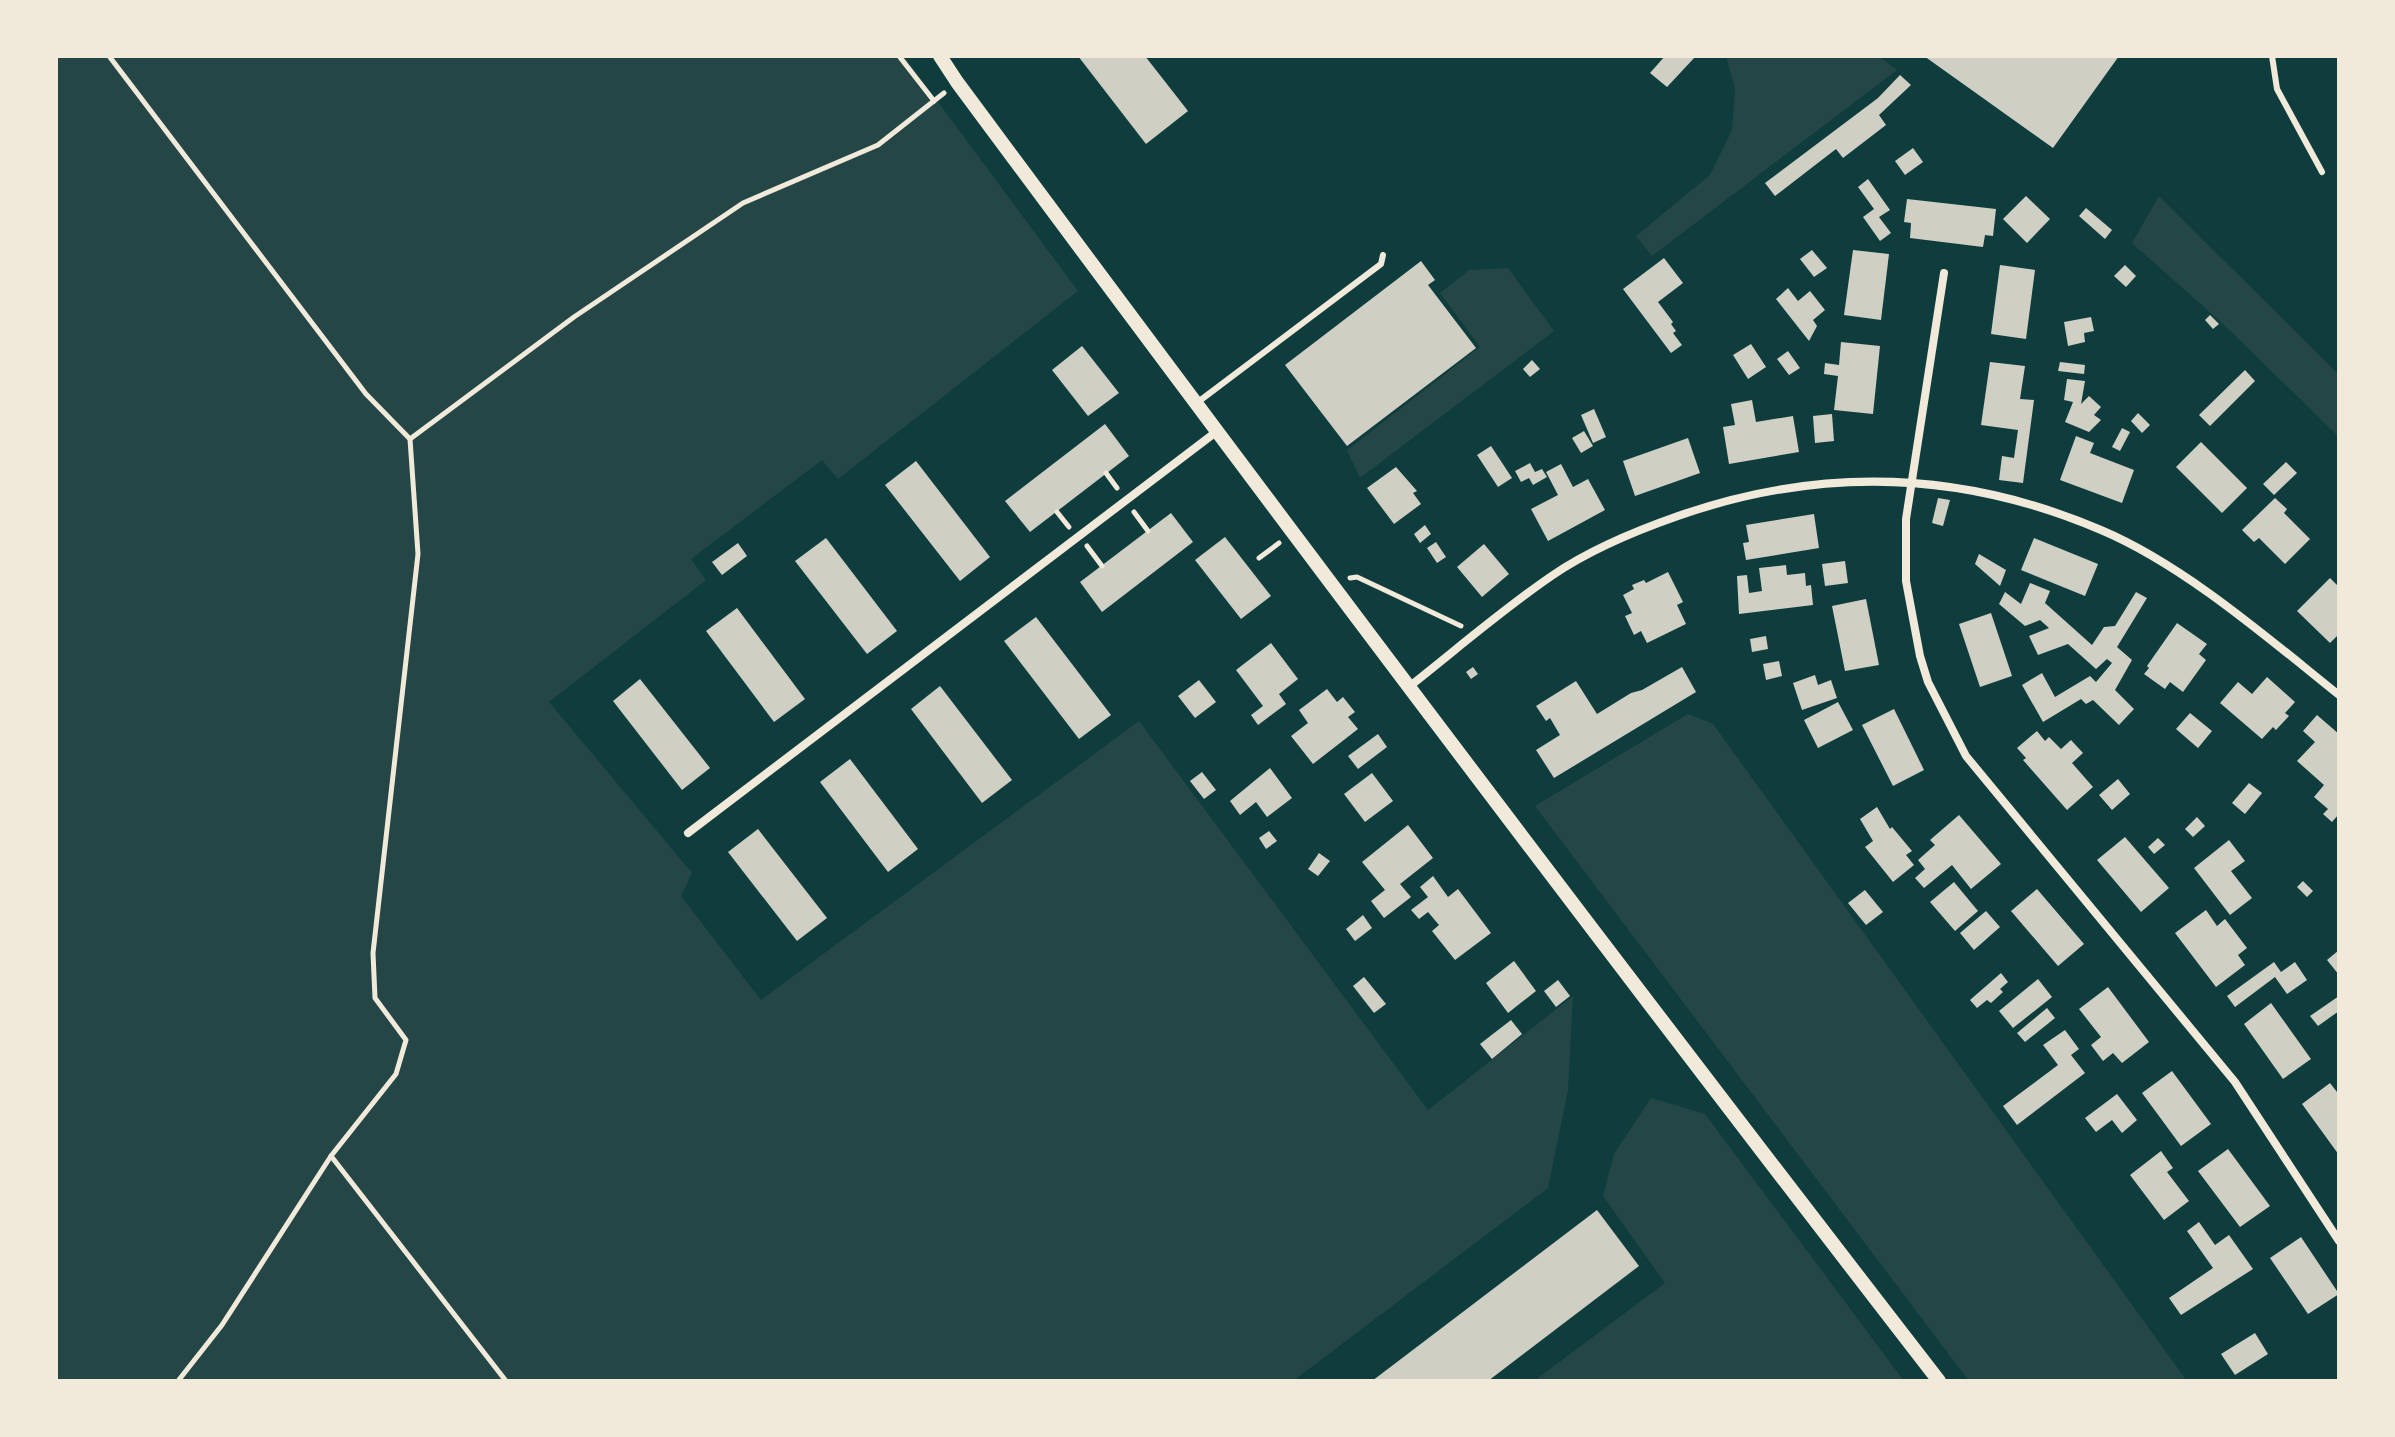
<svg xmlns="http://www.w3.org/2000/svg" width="2395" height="1437" viewBox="0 0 2395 1437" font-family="'Space Grotesk',sans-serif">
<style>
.green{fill:#244646}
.building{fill:#cfcfc3}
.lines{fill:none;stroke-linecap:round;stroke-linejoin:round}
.path{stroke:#f1e9da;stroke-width:5}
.service{stroke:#f1e9da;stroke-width:6}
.minor{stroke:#f1e9da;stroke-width:8}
.tertiary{stroke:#f1e9da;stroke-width:14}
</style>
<rect width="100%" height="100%" fill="#0f3d3e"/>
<g class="green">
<polygon points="56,56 904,56 1078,291 838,479 822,460 691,559 706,580 549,702 692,873 681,896 761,1000 1139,721 1428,1110 1573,996 1568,1090 1548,1188 1293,1381 56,1381"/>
<polygon points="1726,56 1878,56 1897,70 1652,256 1636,236 1710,175 1732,130 1735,88"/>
<polygon points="2159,196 2339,375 2339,437 2222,323 2132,243"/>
<polygon points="1508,268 1554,331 1360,478 1347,450 1480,347 1440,293 1469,270"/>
<polygon points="1688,714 1713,724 2187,1381 1969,1381 1535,806"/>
<polygon points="1651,1098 1705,1114 1904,1381 1534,1381 1665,1283 1603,1196 1614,1154"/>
</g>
<g class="building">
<polygon points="1078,56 1145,56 1188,111 1146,144"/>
<polygon points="1665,56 1696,56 1667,87 1650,73"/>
<polygon points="1924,56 2119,56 2053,148"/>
<polygon points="1900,75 1911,85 1879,115 1886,125 1843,158 1836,149 1775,196 1765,183 1878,98"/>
<polygon points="1913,148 1923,162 1905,175 1895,161"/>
<polygon points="1868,179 1890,210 1879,217 1891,233 1880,241 1863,217 1874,209 1858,187"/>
<polygon points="2026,196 2050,219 2027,243 2003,219"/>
<polygon points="1907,199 1996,209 1993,236 1985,235 1983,247 1910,238 1911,223 1904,222"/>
<polygon points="2086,208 2112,230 2105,239 2079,216"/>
<polygon points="1812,250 1827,268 1814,277 1800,259"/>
<polygon points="1853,250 1889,254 1881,320 1844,315"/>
<polygon points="1664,258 1683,283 1658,302 1673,322 1671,324 1676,331 1673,333 1682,345 1671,353 1623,289"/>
<polygon points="1421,261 1435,280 1428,285 1476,348 1347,446 1285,365"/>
<polygon points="2000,265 2035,270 2026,339 1991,334"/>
<polygon points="2125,265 2136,276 2126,287 2114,276"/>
<polygon points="1788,288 1798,301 1810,291 1825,310 1813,320 1817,326 1809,341 1776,299"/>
<polygon points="2210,315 2219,324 2213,329 2205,320"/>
<polygon points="2091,317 2094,331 2084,333 2085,342 2068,346 2064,322"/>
<polygon points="1841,342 1880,346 1873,414 1834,410 1838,376 1824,374 1825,363 1839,365"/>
<polygon points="1751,344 1766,367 1748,379 1733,355"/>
<polygon points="1082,346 1119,393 1088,416 1052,370"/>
<polygon points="1788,351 1800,368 1789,375 1777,359"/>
<polygon points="1532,360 1540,369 1530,377 1523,369"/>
<polygon points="1990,362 2025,366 2020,399 2034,400 2023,483 1999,480 2002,456 2014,458 2018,430 1981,425"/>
<polygon points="2060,362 2085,365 2084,374 2058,371"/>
<polygon points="2245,370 2255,381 2210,426 2199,415"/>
<polygon points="2067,379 2085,381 2081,404 2089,396 2101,407 2094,415 2101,420 2089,432 2065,422 2073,402 2064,400"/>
<polygon points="1752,400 1756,422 1793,416 1799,452 1729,464 1723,427 1735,425 1731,404"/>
<polygon points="1594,409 1606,437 1593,443 1581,415"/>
<polygon points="2138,413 2150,425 2142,433 2131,421"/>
<polygon points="1832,414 1834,441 1815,443 1813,416"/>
<polygon points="1105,424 1129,456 1030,532 1005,501"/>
<polygon points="2122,428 2130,432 2120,451 2112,447"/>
<polygon points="1584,431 1593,446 1581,453 1572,438"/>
<polygon points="2076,436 2094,443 2090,453 2134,470 2122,503 2060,480"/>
<polygon points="1688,438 1700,473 1635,496 1623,461"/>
<polygon points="2201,442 2247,488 2222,513 2176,467"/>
<polygon points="1491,446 1512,478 1498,487 1477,455"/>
<polygon points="916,461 990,557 960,581 885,485"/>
<polygon points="2286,462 2297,473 2274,495 2263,484"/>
<polygon points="1530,463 1535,472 1542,469 1547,477 1533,485 1529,478 1521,482 1515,471"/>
<polygon points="1561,464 1573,487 1588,479 1605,510 1548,541 1531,509 1558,495 1546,472"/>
<polygon points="1396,467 1417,491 1413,493 1421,504 1394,524 1367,488"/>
<polygon points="1938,498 1950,500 1943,526 1932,523"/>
<polygon points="2275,498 2287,509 2284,513 2310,539 2285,564 2259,538 2254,542 2242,530"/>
<polygon points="1171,513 1193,542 1102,612 1080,582"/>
<polygon points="1814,514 1819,548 1746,560 1743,543 1749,542 1746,525"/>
<polygon points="1425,525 1431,534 1420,543 1414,534"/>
<polygon points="1225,537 1271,596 1241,619 1195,560"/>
<polygon points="826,538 897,631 867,654 795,561"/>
<polygon points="2034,538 2098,564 2085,596 2021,570"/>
<polygon points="1436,542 1446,557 1437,563 1427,548"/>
<polygon points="738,543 747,556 722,575 712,562"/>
<polygon points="1484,544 1509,574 1482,597 1457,567"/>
<polygon points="1979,554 2006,570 2000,586 1975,564"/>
<polygon points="1845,561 1848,583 1825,586 1822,564"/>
<polygon points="1786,565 1787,575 1805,573 1806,586 1811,585 1813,605 1739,614 1737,576 1747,575 1749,593 1762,591 1759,568"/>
<polygon points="1668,572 1683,602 1677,605 1686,624 1647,643 1641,631 1634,635 1625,616 1632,613 1623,595 1634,589 1632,585 1644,580 1646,583"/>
<polygon points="2330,578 2339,587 2339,634 2330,643 2297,611"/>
<polygon points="2030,583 2050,591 2045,603 2092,645 2104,627 2115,626 2136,592 2147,598 2117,647 2132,660 2115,690 2134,709 2119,725 2093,700 2086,704 2081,699 2043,722 2022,685 2042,673 2055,697 2090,676 2096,682 2112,663 2107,659 2096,669 2068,644 2038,655 2029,636 2049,628 2040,620 2025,626 1999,604 2005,592 2021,604"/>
<polygon points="1866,599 1879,665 1845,671 1832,606"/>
<polygon points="737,608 805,699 774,722 706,631"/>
<polygon points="1991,613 2012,676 1980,687 1959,624"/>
<polygon points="1036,617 1111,715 1079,739 1004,641"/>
<polygon points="2177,623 2207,644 2199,654 2206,660 2183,692 2170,682 2165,689 2144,674 2149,668 2147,666"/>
<polygon points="1766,636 1768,649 1752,652 1750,639"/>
<polygon points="1271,643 1298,679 1279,694 1286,704 1258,725 1251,715 1263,706 1236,670"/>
<polygon points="1779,661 1782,676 1766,680 1763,664"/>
<polygon points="1473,667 1478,674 1471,679 1466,672"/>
<polygon points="1682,667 1696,692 1554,778 1536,750 1560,735 1550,718 1546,721 1536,706 1576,681 1597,714 1631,693 1642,690"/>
<polygon points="1815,675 1818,685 1831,680 1837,698 1802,710 1793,683"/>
<polygon points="2267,677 2295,702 2285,713 2289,716 2276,730 2273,727 2262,739 2220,703 2238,682 2252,694"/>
<polygon points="640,679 710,768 682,790 613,701"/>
<polygon points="1199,680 1216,702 1195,718 1178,696"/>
<polygon points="940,686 1012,780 982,803 911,709"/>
<polygon points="1327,689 1337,702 1343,697 1355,712 1348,717 1358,729 1313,764 1291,736 1308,723 1299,710"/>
<polygon points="1838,702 1853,730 1818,748 1804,720"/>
<polygon points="1894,709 1924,770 1893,786 1862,725"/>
<polygon points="2190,713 2212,731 2198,748 2176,729"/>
<polygon points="2317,715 2339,734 2339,814 2332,822 2323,814 2328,809 2314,797 2324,785 2297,761 2315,742 2303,731"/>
<polygon points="2037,731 2045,741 2049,737 2061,749 2071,740 2083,753 2072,763 2093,787 2067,810 2023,760 2026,758 2017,748"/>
<polygon points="1378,734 1387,747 1358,769 1348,756"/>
<polygon points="850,759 918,849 888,872 820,782"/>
<polygon points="1270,768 1292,798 1267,817 1256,802 1240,815 1230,801"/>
<polygon points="1202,772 1216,790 1204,799 1190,781"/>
<polygon points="1372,773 1393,801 1365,822 1344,794"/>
<polygon points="2118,779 2130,794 2112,810 2099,795"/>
<polygon points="2249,783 2262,793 2245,814 2232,803"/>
<polygon points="1877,807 1890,829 1892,827 1912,851 1906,855 1914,865 1893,882 1865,847 1873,841 1860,819"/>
<polygon points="1959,815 2001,864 1971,889 1952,865 1924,888 1915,878 1925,869 1918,860 1935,845 1930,840"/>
<polygon points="2197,817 2205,826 2193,837 2185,829"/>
<polygon points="1408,825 1433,858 1400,884 1411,897 1384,918 1371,901 1385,890 1362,862"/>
<polygon points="758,829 827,918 797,941 728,852"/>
<polygon points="1269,831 1277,841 1266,849 1259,838"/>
<polygon points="2125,837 2169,888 2141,912 2097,860"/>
<polygon points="2158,838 2165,845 2154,854 2148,847"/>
<polygon points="2229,840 2245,861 2231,871 2252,898 2230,915 2194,868"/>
<polygon points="1319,853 1330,861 1318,876 1308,869"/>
<polygon points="1433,876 1448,897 1458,889 1491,933 1455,960 1432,931 1439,925 1428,912 1419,919 1411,910 1428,897 1420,887"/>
<polygon points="2303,881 2313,891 2307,897 2297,887"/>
<polygon points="1954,882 1978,911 1955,931 1930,902"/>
<polygon points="2037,889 2084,944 2058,966 2011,911"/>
<polygon points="1865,890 1883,912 1866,925 1848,903"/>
<polygon points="2206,910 2217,926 2225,919 2247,948 2238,955 2245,965 2216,987 2175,933"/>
<polygon points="1986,911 2000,927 1974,950 1960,933"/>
<polygon points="1363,915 1372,928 1355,941 1346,929"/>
<polygon points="2339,950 2339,975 2327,960"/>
<polygon points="1514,961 1536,991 1508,1013 1486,983"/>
<polygon points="2274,962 2281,972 2295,962 2307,980 2287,994 2275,977 2235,1007 2227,996"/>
<polygon points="2001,973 2008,982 2000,989 2003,992 1991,1003 1987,1000 1977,1008 1970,1000"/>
<polygon points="1364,977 1386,1004 1374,1013 1353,986"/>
<polygon points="2038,979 2052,997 2013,1028 1999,1011"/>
<polygon points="1558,980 1570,996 1556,1007 1544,991"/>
<polygon points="2108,987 2149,1042 2122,1063 2113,1053 2103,1061 2091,1045 2101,1037 2079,1009"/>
<polygon points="2339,996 2339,1011 2318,1026 2310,1016"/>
<polygon points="2271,1003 2311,1059 2283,1079 2244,1024"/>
<polygon points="2047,1008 2055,1018 2025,1042 2017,1033"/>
<polygon points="1511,1020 1522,1034 1492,1059 1480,1044"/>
<polygon points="2065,1030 2079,1049 2071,1055 2085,1073 2017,1125 2003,1106 2058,1065 2043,1045"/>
<polygon points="2172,1071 2211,1124 2181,1146 2142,1093"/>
<polygon points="2330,1083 2337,1092 2339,1090 2339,1155 2302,1104"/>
<polygon points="2117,1094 2137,1120 2122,1133 2112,1120 2096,1132 2085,1118"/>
<polygon points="2228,1149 2270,1206 2240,1227 2198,1171"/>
<polygon points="2161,1151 2173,1168 2167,1172 2189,1201 2164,1220 2130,1175"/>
<polygon points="1597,1210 1639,1266 1488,1381 1372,1381"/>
<polygon points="2199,1222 2215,1245 2229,1235 2253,1269 2181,1315 2169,1298 2213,1268 2187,1231"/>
<polygon points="2301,1237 2339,1294 2308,1314 2270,1258"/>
<polygon points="2255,1333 2268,1354 2235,1375 2221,1354"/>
</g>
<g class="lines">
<g class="path">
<polyline points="109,56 366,394 410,439 418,554 373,953 375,998 406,1040 396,1074 331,1156 506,1381"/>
<polyline points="899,56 934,101"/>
<polyline points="410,439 574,317 743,203 878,145 944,93"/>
<polyline points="1106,473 1117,488"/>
<polyline points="1057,512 1069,527"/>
<polyline points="1134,512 1148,531"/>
<polyline points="1087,546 1102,566"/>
<polyline points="1259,558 1279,543"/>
<polyline points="1350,578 1357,577 1461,626"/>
<polyline points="178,1381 222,1325 331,1156"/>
</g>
<g class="service">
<polyline points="2272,56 2277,89 2322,172"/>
<polyline points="1198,402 1381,264 1383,255"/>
</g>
<g class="minor">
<polyline points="1944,273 1906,519 1906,581 1920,656 1928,682 1966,756 2235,1082 2339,1241"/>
<path d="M1410,686C1457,649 1503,609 1553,575C1591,549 1635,531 1678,516C1821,466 1961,470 2101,530C2184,565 2269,639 2339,695"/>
<polyline points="688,833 1216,432"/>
</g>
<path class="tertiary" d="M940,56L957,82C1280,518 1607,952 1939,1381"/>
</g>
<rect width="2395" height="1437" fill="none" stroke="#f1e9da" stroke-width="116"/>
</svg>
